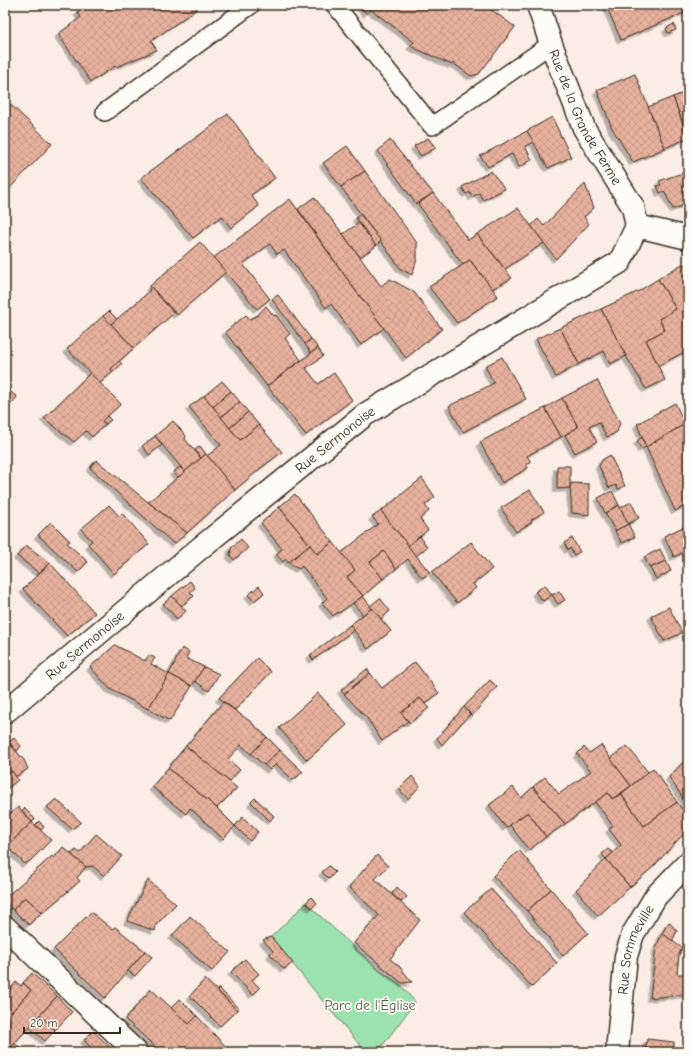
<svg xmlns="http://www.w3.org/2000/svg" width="693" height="1057" viewBox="0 0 693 1057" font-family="'Comic Neue',sans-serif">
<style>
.park{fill:#9be2af;stroke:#6b8666}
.building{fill:url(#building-cross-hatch);stroke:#3b2a1e;filter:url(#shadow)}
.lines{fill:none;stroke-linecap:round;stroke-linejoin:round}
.lane-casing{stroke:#3b2a1e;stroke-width:20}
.street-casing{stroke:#3b2a1e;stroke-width:25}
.secondary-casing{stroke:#3b2a1e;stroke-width:25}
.lane{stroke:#fdfcf7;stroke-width:17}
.street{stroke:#fdfcf7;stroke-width:22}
.secondary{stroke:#fdfcf7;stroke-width:22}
.labels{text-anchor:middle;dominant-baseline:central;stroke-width:3.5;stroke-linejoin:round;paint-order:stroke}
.street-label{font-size:14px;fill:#3b2a1e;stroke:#fdfcf7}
.park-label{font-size:14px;fill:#535842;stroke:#fdfcf7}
</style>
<defs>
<pattern id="building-cross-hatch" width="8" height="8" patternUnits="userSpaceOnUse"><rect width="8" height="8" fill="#e7b19d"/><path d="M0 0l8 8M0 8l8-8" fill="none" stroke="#c79887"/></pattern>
<filter id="shadow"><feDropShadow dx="-3.5" dy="3.5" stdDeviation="0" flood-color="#0004"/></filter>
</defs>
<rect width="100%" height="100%" fill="#f9ede5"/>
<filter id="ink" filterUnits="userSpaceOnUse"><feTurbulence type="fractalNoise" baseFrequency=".025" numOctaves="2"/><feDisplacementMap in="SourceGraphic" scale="8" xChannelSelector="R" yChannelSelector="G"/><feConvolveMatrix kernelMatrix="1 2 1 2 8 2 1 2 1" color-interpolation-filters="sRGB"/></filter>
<g filter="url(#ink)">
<polygon class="park" points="306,903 380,971 400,984 415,1002 383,1045 373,1052 366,1052 326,1005 271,937"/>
<g class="building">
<polygon points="87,5 194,5 197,9 151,41 157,50 116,67 115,66 91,82 58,34 81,17 77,12"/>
<polygon points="359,5 485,5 515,27 479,74 471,76 453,63 452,65 410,46 414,42 370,9 367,14"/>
<polygon points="606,5 688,5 688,11 621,40"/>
<polygon points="674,24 676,30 668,33 666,28"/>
<polygon points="635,74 665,148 633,162 612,128 597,90"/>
<polygon points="688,91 688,137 673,97"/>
<polygon points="673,97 688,138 665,148 648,107"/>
<polygon points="5,99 52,144 5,193"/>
<polygon points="228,114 275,178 251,195 259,206 231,228 222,216 193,238 141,178"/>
<polygon points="552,117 571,157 548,168 527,131"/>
<polygon points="527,131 534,142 525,146 532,160 519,167 512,154 488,167 480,156"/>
<polygon points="428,138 436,148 421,156 414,146"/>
<polygon points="390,140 433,193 416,204 378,151"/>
<polygon points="347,146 365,171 341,187 323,163"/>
<polygon points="365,171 417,243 417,259 412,275 401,269 341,187"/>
<polygon points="491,171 505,189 483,200 479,193 472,197 470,192 466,194 462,187"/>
<polygon points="688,171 688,204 673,209 664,191 660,193 657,186 661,185 659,181"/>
<polygon points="585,184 594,208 584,217 589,224 556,259 531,226 538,219 544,226"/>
<polygon points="433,193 468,240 477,234 512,278 492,289 470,260 463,265 418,204"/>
<polygon points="314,197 343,234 381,286 390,279 414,292 442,329 406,358 353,287 298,209"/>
<polygon points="290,199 353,287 384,328 361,345 331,304 326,308 284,250 277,254 270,244 243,264 270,299 257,309 213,258"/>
<polygon points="518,208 544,243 505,269 477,234"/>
<polygon points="360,214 381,241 376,246 356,218"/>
<polygon points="359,223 376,246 360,257 343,234"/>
<polygon points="200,242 226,272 177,315 150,286"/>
<polygon points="470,260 498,296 457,323 429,287"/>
<polygon points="682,264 688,266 688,350 658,366 646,340 665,330 659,319 676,309 658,279"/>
<polygon points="658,279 676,309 659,319 665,330 646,340 665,380 646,389 626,356 601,309 639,291"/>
<polygon points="150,286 174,313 134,348 111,324 149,292"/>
<polygon points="278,295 311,339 305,344 272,299"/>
<polygon points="266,306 274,316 276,315 290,334 285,338 301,360 267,386 225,332 246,315 250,319 258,315"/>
<polygon points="601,309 626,356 610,364 604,351 579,364 560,328"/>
<polygon points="109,311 117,319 111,324 103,316"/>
<polygon points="103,316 134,348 111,369 113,372 100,383 67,349"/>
<polygon points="560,328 579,364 556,377 536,339"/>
<polygon points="311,339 318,348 311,353 305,344"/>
<polygon points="318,348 323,356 306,368 318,384 334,373 352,400 306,435 267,386"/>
<polygon points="502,357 526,399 463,432 449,406 494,383 485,366"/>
<polygon points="119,361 122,364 113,372 111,369"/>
<polygon points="90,373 121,404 102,421 106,424 92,437 86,431 74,442 44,418"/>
<polygon points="597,380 620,423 617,432 607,437 599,422 589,427 597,442 575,453 565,435 578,427 562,398"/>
<polygon points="222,381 231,391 213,407 204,396"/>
<polygon points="5,387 17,397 5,411"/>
<polygon points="231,391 240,402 221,417 213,407"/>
<polygon points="204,396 240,440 259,425 282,452 261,468 235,490 207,456 221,445 189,407"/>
<polygon points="562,398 578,427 561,437 545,408"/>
<polygon points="240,402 248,412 230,428 221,417"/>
<polygon points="675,403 685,424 646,447 637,424"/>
<polygon points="545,408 561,437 527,456 531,462 526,464 528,468 502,483 480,442"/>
<polygon points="248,412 259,425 240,440 230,428"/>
<polygon points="107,416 111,420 106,424 102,421"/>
<polygon points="173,421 186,436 185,439 201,458 185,472 155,436"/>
<polygon points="685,424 688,430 688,504 675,511 646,447"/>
<polygon points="155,436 162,445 149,455 142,446"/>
<polygon points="642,437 646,447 641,449 637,441"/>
<polygon points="200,446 206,454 201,458 195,450"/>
<polygon points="206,454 235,490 187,533 148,502"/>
<polygon points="610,455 625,486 618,489 616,485 609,488 599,466 602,460"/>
<polygon points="96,460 148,502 187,533 174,544 90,468"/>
<polygon points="557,466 570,466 570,488 557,489"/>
<polygon points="180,467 185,472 178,477 173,472"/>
<polygon points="422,478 435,497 425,505 429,511 420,519 428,530 408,546 381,511"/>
<polygon points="571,483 589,484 589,515 572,513 570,488"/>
<polygon points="530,490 544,512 531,520 532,522 516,532 501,508"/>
<polygon points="612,491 619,505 605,513 598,498"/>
<polygon points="295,494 333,542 317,554 279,507"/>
<polygon points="631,502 639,518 628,524 620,508"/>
<polygon points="109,505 119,516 122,513 149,544 114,574 88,544 92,541 81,529"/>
<polygon points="619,505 628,524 615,531 605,513"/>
<polygon points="279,507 310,545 288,563 286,559 283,562 276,554 282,549 261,523"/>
<polygon points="381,511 430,573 422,578 408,559 396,569 384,551 370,562 383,579 363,596 347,577 355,570 341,553 378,524 372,517"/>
<polygon points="51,522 70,541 67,543 88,562 78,572 38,535"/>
<polygon points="628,524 635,537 622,543 615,531"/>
<polygon points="683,527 688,537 688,550 674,557 664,536"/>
<polygon points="420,536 427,547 416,556 408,546"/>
<polygon points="572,538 580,552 574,555 570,548 568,550 564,543"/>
<polygon points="241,539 248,548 234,560 230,555 231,548"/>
<polygon points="333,542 355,570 347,577 363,596 339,613 338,612 333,616 322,603 327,598 302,566 299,569 291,565 289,562 310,545 317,554"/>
<polygon points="471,542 492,569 473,584 476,588 457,603 432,572"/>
<polygon points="26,545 50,563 39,573 17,556"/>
<polygon points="660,549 666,561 650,568 644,557"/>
<polygon points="384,551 396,569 383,579 370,562"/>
<polygon points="666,561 671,571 656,579 650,568"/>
<polygon points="50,563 95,613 67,636 23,589"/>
<polygon points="190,581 195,588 190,592 194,596 181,606 172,596"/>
<polygon points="545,585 552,595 543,601 535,592"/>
<polygon points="259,586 264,593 254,601 248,595"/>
<polygon points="559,591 565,600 558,604 552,595"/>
<polygon points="172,596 186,611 177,619 163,604"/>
<polygon points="363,596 372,608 363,615 353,603"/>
<polygon points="380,598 390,611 381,619 370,606"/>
<polygon points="669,607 682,633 664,641 651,616"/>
<polygon points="372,608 391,631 368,649 350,625"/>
<polygon points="350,625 354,630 313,660 310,655"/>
<polygon points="115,645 145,661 149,655 155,658 151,664 169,674 148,709 110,689 90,667"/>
<polygon points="182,648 189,652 186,658 204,667 192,686 169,674"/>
<polygon points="257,658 271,672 235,710 219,698"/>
<polygon points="415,662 439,693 425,704 420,698 401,713 408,721 382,741 367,718 344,694 370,673 382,688"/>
<polygon points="204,667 219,674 209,691 195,681"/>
<polygon points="367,669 370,673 344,694 341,690"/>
<polygon points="169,674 192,686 170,721 148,709"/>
<polygon points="490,680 497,687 472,716 464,707"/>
<polygon points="318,693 347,725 307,760 279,728"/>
<polygon points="420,698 429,708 410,723 401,713"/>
<polygon points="223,702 251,722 267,737 251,754 241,745 228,759 240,770 229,782 186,746"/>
<polygon points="464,707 470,714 442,745 437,738"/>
<polygon points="267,737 280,750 264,765 251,754"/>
<polygon points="14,738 21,746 17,751 9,742"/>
<polygon points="6,739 24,760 28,769 15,777 12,771 5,776 5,741"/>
<polygon points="601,745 631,786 612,799 608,793 565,824 533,787 545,777 559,794 591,771 577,754 584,747 589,753"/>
<polygon points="186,746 237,788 217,808 168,768"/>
<polygon points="627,746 648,772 631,786 610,758"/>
<polygon points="280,750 303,772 293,780 276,764 270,770 264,765"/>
<polygon points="688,757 688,806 669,777"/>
<polygon points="168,768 217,808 235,826 223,839 190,808 186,814 152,787"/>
<polygon points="653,768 677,802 644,826 621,794"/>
<polygon points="12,771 18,780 5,790 5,776"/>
<polygon points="412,776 420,786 408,799 399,789"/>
<polygon points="513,787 521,798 533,787 565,824 546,837 528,812 506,828 489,805"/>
<polygon points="608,793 612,799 621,794 644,826 677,802 688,817 688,829 654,866 630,887 606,859 621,845 609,829 613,826 595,802"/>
<polygon points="255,798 274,816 270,821 251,802"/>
<polygon points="56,799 81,822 72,829 47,807"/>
<polygon points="18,807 32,822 5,848 5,818"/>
<polygon points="24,808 35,819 32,822 22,811"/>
<polygon points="528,812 546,837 529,850 510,825"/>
<polygon points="243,817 258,832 250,841 235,826"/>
<polygon points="39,821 44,827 41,830 35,825"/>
<polygon points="32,822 51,840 30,861 25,864 7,846"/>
<polygon points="96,834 122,856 104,876 93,866 86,867 71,854 76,850 80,853"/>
<polygon points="63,847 86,867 77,878 80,881 42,913 25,897 13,910 5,902 5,898 52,856 54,858"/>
<polygon points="608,849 613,853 606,859 602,854"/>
<polygon points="519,850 551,889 527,911 493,876"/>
<polygon points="377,855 388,866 375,879 420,920 390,959 399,966 412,982 402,983 354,943 379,915 349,887"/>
<polygon points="606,859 630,887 598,916 576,890"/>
<polygon points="329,866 335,872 329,879 322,872"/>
<polygon points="148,880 176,904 156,925 155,931 127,921"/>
<polygon points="397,887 407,897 401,902 392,894"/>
<polygon points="491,889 557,963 532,987 464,912"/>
<polygon points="551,889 588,933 563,956 527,911"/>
<polygon points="25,897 42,912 29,925 13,910"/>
<polygon points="311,897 317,903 312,908 306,903"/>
<polygon points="91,912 112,929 115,927 145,951 105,998 54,949"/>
<polygon points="190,916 230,952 212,971 172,936"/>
<polygon points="669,922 677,931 672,941 662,933"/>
<polygon points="662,933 682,948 679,955 677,974 688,974 688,994 650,998 656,948"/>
<polygon points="271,937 293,963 284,969 270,954 273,951 263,940"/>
<polygon points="145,951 152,957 135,976 128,971"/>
<polygon points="245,959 259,974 252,980 260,988 253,995 231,972"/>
<polygon points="32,973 57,996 7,1052 5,1052 5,1019 31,990 23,983"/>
<polygon points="205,979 237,1010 220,1026 190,996"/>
<polygon points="16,982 21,986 23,983 31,990 5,1019 5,995"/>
<polygon points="219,988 239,1009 237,1010 217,990"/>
<polygon points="151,989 189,1024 197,1016 231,1052 161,1052 125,1019"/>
<polygon points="57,996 72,1012 55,1030 40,1015"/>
<polygon points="180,999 197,1016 189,1024 171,1008"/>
<polygon points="40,1015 55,1030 45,1041 29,1027"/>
<polygon points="93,1031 110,1047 114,1052 89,1052 92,1049 84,1040"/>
<polygon points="647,1039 674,1042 674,1052 645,1052"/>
<polygon points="15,1043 24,1052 7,1052"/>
</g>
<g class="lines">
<g class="lane-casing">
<g id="lane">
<polyline points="335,5 432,126 551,44"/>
<polyline points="105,112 251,5"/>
</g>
</g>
<g class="street-casing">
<g id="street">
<path id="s1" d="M538,5L551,44L584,128L633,207L637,226"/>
<polyline points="5,927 136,1052"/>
</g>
</g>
<g class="secondary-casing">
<g id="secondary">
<path id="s2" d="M5,712L199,549L366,414L620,262L637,226L684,237L688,236"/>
<path id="s3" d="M617,1052L626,956L633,934L656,896L688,863"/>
</g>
</g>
<use href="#lane" class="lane"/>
<use href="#street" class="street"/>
<use href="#secondary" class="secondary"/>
</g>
</g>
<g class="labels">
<g class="street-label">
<text stroke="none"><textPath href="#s1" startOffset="122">Rue de la Grande Ferme</textPath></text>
<text stroke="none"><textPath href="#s2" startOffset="428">Rue Sermonoise</textPath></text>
<text stroke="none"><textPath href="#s2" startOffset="104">Rue Sermonoise</textPath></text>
<text stroke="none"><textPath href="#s3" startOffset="105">Rue Sommeville</textPath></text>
</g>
<g class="park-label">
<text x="370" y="1005">Parc de l'Église</text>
</g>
</g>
<rect width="693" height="1057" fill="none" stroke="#fdfcf7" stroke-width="20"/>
<rect x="10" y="10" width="673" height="1037" fill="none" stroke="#3b2a1e" stroke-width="1.5" filter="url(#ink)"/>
<path d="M24 1027v6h96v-6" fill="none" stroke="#3b2a1e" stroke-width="2"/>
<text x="30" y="1027" font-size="12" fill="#3b2a1e" stroke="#fdfcf7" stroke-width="3" paint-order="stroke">20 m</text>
</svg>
